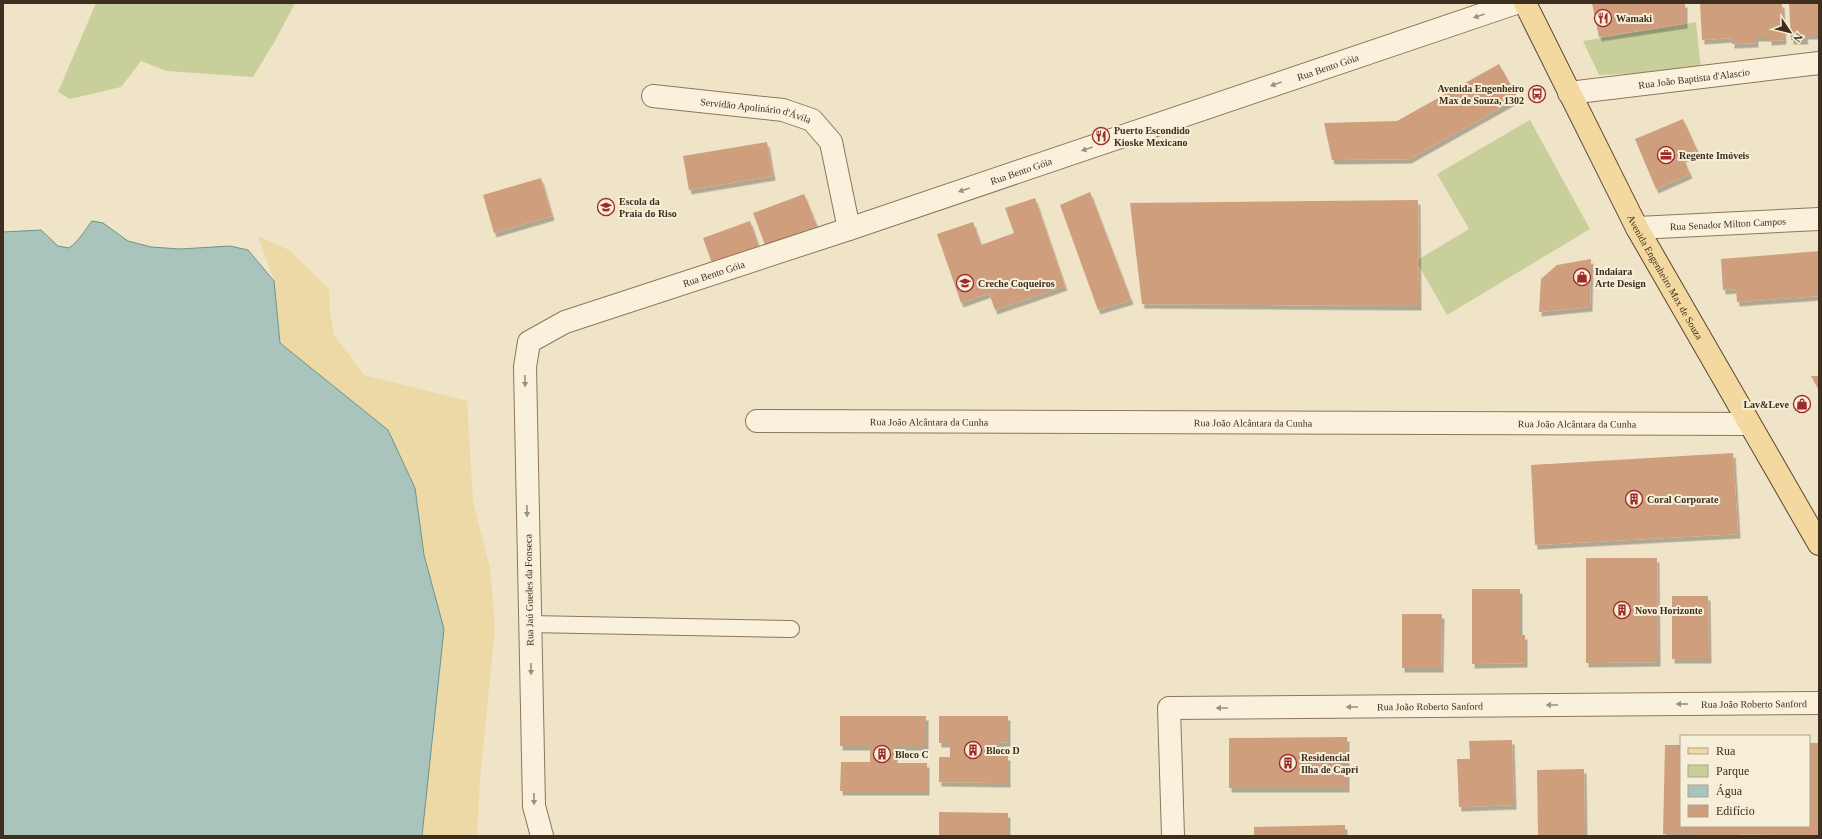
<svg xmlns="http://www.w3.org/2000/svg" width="1822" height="839" viewBox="0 0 1822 839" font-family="'Times New Roman',serif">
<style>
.green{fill:#c9cf9b}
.sand{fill:#ecd9a5}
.water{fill:#a9c4bc;stroke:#6f938a}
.building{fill:#cf9f7d;filter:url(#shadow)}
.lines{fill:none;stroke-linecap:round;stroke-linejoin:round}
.service-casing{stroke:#8d765c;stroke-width:18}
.minor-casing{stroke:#8d765c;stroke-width:24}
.primary-casing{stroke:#5b4430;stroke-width:24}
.service{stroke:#faf1dc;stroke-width:16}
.minor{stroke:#faf1dc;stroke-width:22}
.primary{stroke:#f3d9a0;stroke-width:22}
.oneway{fill:#9c907e}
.labels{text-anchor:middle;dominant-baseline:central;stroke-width:4;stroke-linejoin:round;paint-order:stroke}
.poi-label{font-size:10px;font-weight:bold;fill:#3d2e20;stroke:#f7eed8;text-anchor:start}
.street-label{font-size:10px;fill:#3d2e20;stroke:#f7eed8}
</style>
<defs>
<filter id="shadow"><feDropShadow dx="2.5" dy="4.5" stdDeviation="0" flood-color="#0004"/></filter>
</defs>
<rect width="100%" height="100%" fill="#f0e4c8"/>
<g class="green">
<polygon points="96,3 295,3 275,41 253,77 167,71 141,61 121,87 70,99 58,92"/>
<polygon points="1696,22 1701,70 1599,75 1583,41"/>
<polygon points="1530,120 1590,229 1447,315 1416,261 1469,229 1437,174"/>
</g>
<polygon class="sand" points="258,236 289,250 329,289 330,313 334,335 364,375 467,401 473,502 490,568 495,626 480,780 477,836 422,836 444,629 424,555 415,488 388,430 279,342 274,281"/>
<path class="water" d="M92,221L103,223L128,241L151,247L180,249L230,246L248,250L274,281L280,343L388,430L415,488L424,555L444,629L422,836H3V232L41,230L58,246L69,248C80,240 84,231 92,221Z"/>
<g class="building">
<polygon points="1592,3 1685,3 1685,24 1599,37"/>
<polygon points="1700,3 1782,3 1784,40 1769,41 1769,37 1756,37 1756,43 1732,44 1732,38 1702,40"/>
<polygon points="1789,3 1819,3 1819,35 1805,35 1806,40 1791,40"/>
<polygon points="1499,64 1518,98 1409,159 1332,160 1324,123 1397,121"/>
<polygon points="1683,119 1698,152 1683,158 1690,174 1656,189 1635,139"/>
<polygon points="767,142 773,176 689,190 683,156"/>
<polygon points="541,178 552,216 494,233 483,195"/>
<polygon points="1090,192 1131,300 1098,310 1060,205"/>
<polygon points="804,194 817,226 765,245 753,213"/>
<polygon points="1035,198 1065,286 995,310 989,293 961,303 937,234 973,222 981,245 1014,233 1005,208"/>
<polygon points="1418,200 1419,306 1142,304 1130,203"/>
<polygon points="750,221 760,250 713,266 703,238"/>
<polygon points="1819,251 1819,296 1737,302 1736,289 1723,290 1721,259"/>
<polygon points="1591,259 1590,307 1539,312 1541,279 1557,265"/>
<polygon points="1811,376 1819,376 1819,390"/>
<polygon points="1733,453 1738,534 1535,545 1531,465"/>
<polygon points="1586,558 1657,558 1658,662 1586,663"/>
<polygon points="1472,589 1520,589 1520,635 1525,635 1525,663 1472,664"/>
<polygon points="1672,596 1708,596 1709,659 1672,659"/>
<polygon points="1402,614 1442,614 1441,668 1402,668"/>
<polygon points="840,716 926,716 926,746 895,746 895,763 927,763 927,791 840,791 841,762 870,762 870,746 840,746"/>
<polygon points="939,716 1008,716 1008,742 996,743 996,756 1008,756 1008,783 939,782 939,757 950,757 950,743 939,743"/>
<polygon points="1347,737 1347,788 1229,788 1229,738"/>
<polygon points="1512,740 1514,805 1459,807 1457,759 1470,759 1469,741"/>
<polygon points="1809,743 1819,743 1819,836 1738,834 1738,836 1693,836 1693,834 1663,834 1665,745 1681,745 1681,826 1809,826"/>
<polygon points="1584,769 1585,836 1538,836 1537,770"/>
<polygon points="939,812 1008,813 1008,836 939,836"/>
<polygon points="1345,825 1345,836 1254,836 1254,827"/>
</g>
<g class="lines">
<g class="service-casing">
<polyline id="service" points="529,624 791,629"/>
</g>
<g class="minor-casing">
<g id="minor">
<path id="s1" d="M1569,93L1819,63"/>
<path id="s2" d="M653,96L783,110L812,120L831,142L849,229"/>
<path id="s3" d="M1637,228L1819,219"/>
<path id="s4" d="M757,421L1749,424"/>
<path id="s5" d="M542,836L534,806L525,367L529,342L565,322L849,229L1516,3"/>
<path id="s6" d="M1173,836L1169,708L1819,703"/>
</g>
</g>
<g class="primary-casing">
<g id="primary">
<path id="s7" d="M1525,3L1637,228L1819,544"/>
</g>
</g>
<use href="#service" class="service"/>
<use href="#minor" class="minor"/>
<use href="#primary" class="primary"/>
</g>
<defs><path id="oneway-solid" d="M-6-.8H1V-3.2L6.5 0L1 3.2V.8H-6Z"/></defs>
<g class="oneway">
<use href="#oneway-solid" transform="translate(1479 16) rotate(161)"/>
<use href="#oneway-solid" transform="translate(1276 84) rotate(161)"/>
<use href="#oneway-solid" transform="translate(1087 149) rotate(161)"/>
<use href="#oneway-solid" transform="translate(964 190) rotate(161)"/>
<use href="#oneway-solid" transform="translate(525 381) rotate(89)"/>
<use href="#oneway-solid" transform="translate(527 511) rotate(89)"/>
<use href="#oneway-solid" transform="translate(531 669) rotate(89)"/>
<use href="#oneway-solid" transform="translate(1682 704) rotate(180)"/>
<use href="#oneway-solid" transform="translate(1552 705) rotate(180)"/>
<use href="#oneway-solid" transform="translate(1352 707) rotate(180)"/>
<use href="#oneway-solid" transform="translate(1222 708) rotate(180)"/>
<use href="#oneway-solid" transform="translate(534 799) rotate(89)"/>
</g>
<defs>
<g id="restaurant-ring" transform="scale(0.9)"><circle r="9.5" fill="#f7eed8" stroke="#9e2a2b" stroke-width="1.5"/><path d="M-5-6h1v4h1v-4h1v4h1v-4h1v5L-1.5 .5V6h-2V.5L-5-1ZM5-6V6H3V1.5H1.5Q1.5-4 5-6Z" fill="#9e2a2b"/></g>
<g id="bus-ring" transform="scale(0.9)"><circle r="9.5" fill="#f7eed8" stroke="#9e2a2b" stroke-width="1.5"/><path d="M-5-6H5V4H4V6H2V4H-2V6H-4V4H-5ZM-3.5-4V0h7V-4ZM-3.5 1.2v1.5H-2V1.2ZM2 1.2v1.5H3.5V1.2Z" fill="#9e2a2b"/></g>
<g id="office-ring" transform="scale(0.9)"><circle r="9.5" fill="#f7eed8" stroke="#9e2a2b" stroke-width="1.5"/><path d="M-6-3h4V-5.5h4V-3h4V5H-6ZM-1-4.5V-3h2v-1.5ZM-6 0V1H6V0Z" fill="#9e2a2b"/></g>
<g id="school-ring" transform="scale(0.9)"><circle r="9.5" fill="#f7eed8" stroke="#9e2a2b" stroke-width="1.5"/><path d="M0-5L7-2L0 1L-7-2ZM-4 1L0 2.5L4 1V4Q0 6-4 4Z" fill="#9e2a2b"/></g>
<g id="shop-ring" transform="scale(0.9)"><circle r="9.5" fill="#f7eed8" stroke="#9e2a2b" stroke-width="1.5"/><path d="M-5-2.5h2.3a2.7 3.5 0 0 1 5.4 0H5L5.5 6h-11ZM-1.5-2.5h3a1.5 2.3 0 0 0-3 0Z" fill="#9e2a2b"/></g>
<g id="building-ring" transform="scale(0.9)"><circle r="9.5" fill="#f7eed8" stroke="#9e2a2b" stroke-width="1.5"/><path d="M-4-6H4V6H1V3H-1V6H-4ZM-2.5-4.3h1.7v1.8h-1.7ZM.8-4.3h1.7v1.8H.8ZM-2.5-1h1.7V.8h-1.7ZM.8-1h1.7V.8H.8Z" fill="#9e2a2b"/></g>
</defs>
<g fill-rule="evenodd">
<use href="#restaurant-ring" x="1603" y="18"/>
<use href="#bus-ring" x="1537" y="94"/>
<use href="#restaurant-ring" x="1101" y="136"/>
<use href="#office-ring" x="1666" y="155"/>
<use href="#school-ring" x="606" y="207"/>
<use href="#shop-ring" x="1582" y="277"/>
<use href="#school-ring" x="965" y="283"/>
<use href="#shop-ring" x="1802" y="404"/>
<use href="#building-ring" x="1634" y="499"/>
<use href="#building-ring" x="1622" y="610"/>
<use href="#building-ring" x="973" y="750"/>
<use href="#building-ring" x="882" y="754"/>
<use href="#building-ring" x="1288" y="763"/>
</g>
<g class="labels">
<g class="poi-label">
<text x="1616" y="18">Wamaki</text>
<text x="1524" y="88" text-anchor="end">Avenida Engenheiro<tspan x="1524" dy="12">Max de Souza, 1302</tspan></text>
<text x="1114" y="130">Puerto Escondido<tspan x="1114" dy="12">Kioske Mexicano</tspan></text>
<text x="1679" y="155">Regente Imóveis</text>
<text x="619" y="201">Escola da<tspan x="619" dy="12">Praia do Riso</tspan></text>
<text x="1595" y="271">Indaiara<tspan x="1595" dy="12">Arte Design</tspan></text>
<text x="978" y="283">Creche Coqueiros</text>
<text x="1789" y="404" text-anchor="end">Lav&amp;Leve</text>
<text x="1647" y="499">Coral Corporate</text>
<text x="1635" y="610">Novo Horizonte</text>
<text x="986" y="750">Bloco D</text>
<text x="895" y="754">Bloco C</text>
<text x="1301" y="757">Residencial<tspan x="1301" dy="12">Ilha de Capri</tspan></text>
</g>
<g class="street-label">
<text stroke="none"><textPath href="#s5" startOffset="1341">Rua Bento Góia</textPath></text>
<text stroke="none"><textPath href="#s1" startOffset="126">Rua João Baptista d'Alascio</textPath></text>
<text stroke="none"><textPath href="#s2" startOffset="104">Servidão Apolinário d'Ávila</textPath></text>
<text stroke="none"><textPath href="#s5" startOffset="1017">Rua Bento Góia</textPath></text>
<text stroke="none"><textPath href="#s3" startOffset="91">Rua Senador Milton Campos</textPath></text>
<text stroke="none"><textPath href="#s5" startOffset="693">Rua Bento Góia</textPath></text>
<text stroke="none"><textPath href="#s7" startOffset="308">Avenida Engenheiro Max de Souza</textPath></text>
<text stroke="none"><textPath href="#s4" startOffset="172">Rua João Alcântara da Cunha</textPath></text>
<text stroke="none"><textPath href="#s4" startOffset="496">Rua João Alcântara da Cunha</textPath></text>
<text stroke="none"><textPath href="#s4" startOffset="820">Rua João Alcântara da Cunha</textPath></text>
<text transform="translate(529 590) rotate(-91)">Rua Jaú Guedes da Fonseca</text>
<text stroke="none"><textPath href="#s6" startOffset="713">Rua João Roberto Sanford</textPath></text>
<text stroke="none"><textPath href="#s6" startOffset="389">Rua João Roberto Sanford</textPath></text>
</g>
</g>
<rect width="1822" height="839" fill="none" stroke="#3d2e20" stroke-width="8"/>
<rect x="1680" y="735" width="130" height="92" fill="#f7eed8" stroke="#ada18e"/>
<rect x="1688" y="748" width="20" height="6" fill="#f3d9a0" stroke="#ada18e"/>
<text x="1716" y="755" font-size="12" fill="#3d2e20">Rua</text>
<rect x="1688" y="765" width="20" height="12" fill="#c9cf9b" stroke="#ada18e"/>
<text x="1716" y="775" font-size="12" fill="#3d2e20">Parque</text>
<rect x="1688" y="785" width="20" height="12" fill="#a9c4bc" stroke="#ada18e"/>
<text x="1716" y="795" font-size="12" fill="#3d2e20">Água</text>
<rect x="1688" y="805" width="20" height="12" fill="#cf9f7d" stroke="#ada18e"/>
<text x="1716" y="815" font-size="12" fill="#3d2e20">Edifício</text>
<g transform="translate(1790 32) rotate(125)" stroke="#f7eed8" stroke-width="3" paint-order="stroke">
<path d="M0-3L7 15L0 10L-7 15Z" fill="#3d2e20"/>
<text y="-6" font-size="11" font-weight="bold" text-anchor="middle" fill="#3d2e20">N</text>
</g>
</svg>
